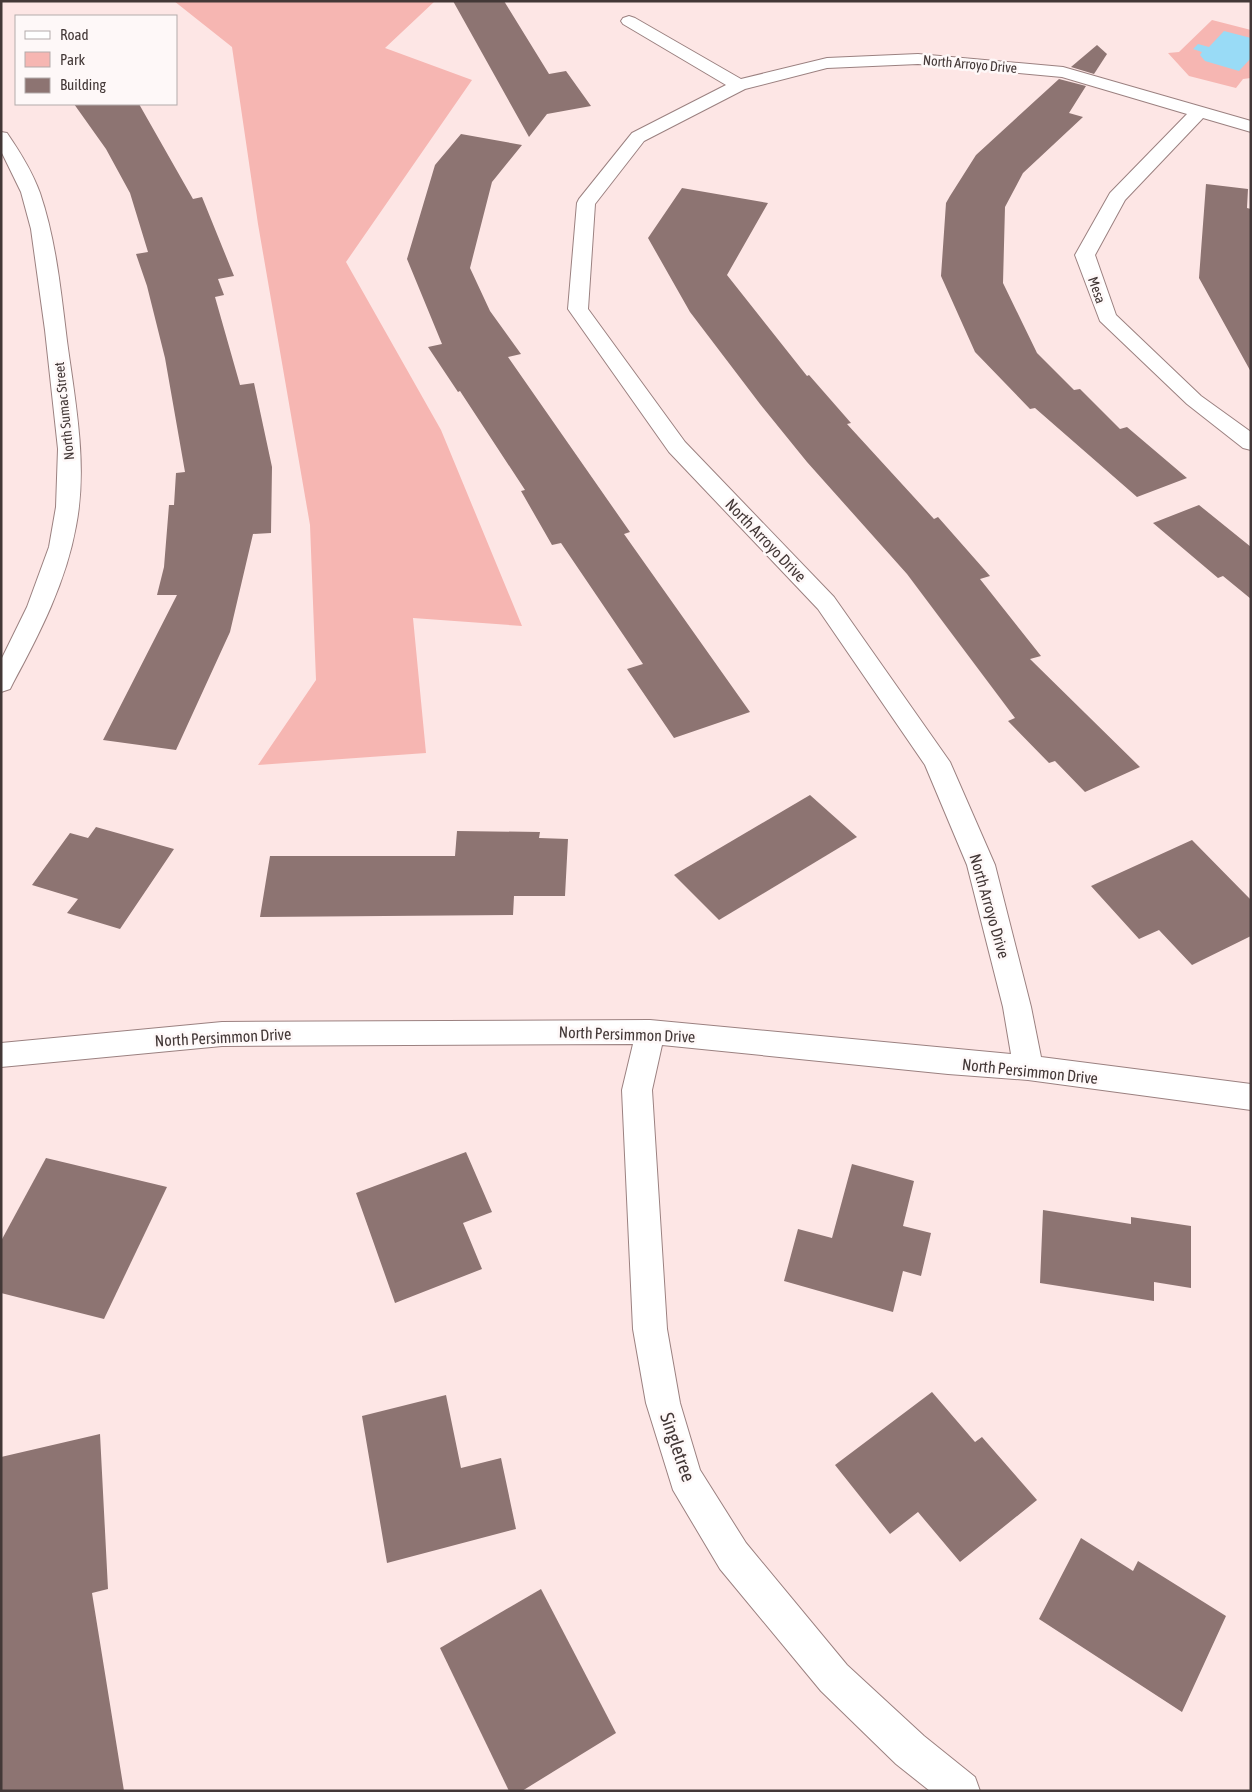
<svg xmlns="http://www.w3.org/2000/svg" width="1252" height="1792" viewBox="0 0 1252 1792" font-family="'Asap Condensed',sans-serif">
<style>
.green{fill:#f6b6b2}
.water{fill:#99dbf6}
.building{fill:#8d7472}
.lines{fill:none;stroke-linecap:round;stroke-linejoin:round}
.street-casing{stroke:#9b8180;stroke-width:2}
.street{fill:#fff;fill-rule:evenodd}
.labels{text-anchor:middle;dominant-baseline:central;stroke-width:5;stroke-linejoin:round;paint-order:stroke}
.far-street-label{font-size:14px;fill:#433837;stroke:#fef8f8}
.street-label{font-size:16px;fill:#433837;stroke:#fef8f8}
.near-street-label{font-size:19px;fill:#433837;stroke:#fef8f8}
</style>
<rect width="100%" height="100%" fill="#fde6e5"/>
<g class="green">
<polygon points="174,1 435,1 385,48 472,80 346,262 441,430 522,626 413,618 426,753 258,765 316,680 310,525 258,224 232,47"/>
<polygon points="1212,20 1251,30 1251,78 1243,79 1236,88 1189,76 1168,53 1179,52"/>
</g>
<polygon class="water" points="1224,31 1251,38 1251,58 1239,71 1205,61 1200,55 1202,52 1193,49 1198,44 1209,47"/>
<g class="building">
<polygon points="453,1 504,1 549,74 566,71 591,106 547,114 529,137"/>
<polygon points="1097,45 1107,54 1094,74 1071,67"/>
<polygon points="1059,79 1086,86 1069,113 1083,117 1023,173 1005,207 1003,283 1037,353 1074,390 1080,389 1120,429 1127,427 1187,478 1137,497 1035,408 1030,409 975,352 941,276 946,203 950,196 976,155"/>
<polygon points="74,104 139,104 193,199 202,197 234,276 218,279 224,295 215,297 240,385 254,383 272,467 271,533 253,534 230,632 176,750 103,740 177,595 157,595 164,567 169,505 174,505 176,473 185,472 165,358 147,286 136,254 148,252 130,193 106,149"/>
<polygon points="461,134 522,145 492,182 470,268 490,311 521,354 508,357 630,532 624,534 750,712 674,738 627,669 643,664 561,543 552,545 521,491 525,490 460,391 458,392 428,347 442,344 407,259 435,165"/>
<polygon points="1206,184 1248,189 1247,208 1251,209 1251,372 1199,278"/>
<polygon points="682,188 768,203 727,275 807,376 809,375 851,423 847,424 934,519 938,517 990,576 980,579 1041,656 1030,659 1140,767 1085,792 1055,761 1049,763 1008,721 1015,718 907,574 807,462 760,404 690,312 648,238"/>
<polygon points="1199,505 1251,547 1251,599 1223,576 1218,578 1153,523"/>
<polygon points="810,795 857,837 719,920 674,875"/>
<polygon points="96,827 174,849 120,929 67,913 78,899 32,885 70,833 88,838"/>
<polygon points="457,831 540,832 539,838 568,839 565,896 514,896 513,915 260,917 270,856 455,856"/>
<polygon points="1192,840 1251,900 1251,936 1192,965 1159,930 1139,939 1091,886"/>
<polygon points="466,1152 492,1212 463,1223 482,1269 395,1303 356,1193"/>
<polygon points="46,1158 167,1187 104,1319 1,1293 1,1241"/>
<polygon points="852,1164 914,1181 903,1226 931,1233 921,1276 903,1271 893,1312 784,1281 798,1229 832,1238"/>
<polygon points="1043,1210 1131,1224 1131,1217 1191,1226 1191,1288 1154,1282 1154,1301 1040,1283"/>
<polygon points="932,1392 975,1442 982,1437 1037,1500 960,1562 918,1512 890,1534 835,1465"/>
<polygon points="446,1395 461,1468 501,1458 516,1529 387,1563 362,1416"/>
<polygon points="100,1434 108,1589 92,1593 124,1791 1,1791 1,1457"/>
<polygon points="1081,1538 1133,1571 1138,1561 1226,1616 1182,1712 1039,1619"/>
<polygon points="541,1589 616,1733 522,1791 509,1791 440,1648"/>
</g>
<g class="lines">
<g class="street-casing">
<g id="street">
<polygon points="629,16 635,18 741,79 827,58 918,54 1063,67 1251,121 1251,132 1203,118 1125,200 1095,255 1116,315 1201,396 1251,432 1251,450 1243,448 1187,404 1100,321 1075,255 1110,193 1187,114 1062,77 918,64 827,68 745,89 644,141 595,204 588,309 685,442 834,597 950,762 995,865 1031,1007 1041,1057 1251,1084 1251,1110 1028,1080 948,1074 662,1045 652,1090 667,1329 680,1403 700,1470 746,1543 847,1665 924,1736 975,1777 980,1791 930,1791 896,1764 821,1691 720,1569 673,1490 646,1403 633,1329 622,1090 633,1044 222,1046 1,1067 1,1043 222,1022 650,1020 1011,1054 1003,1007 967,865 925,765 818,609 669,452 568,309 577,203 579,199 632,133 726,85 623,24 621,21 623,18"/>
<path d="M1,132L7,133C20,152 32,171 40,193C56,240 61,292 67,341C75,401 88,465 76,526C66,582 40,633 13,683L10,689L1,692V660L27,607L49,547L56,507L58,449L45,330L31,229L21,192L1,151Z"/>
</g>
</g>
<use href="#street" class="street"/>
</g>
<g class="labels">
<g class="far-street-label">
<text transform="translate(970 64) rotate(5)">North Arroyo Drive</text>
<text transform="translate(1097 290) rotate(71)">Mesa</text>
<text transform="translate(64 411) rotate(-96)">North Sumac Street</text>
</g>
<g class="street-label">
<text transform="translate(766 540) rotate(46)">North Arroyo Drive</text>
<text transform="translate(990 906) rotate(74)">North Arroyo Drive</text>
<text transform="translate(627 1034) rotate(2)">North Persimmon Drive</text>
<text transform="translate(223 1037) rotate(-3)">North Persimmon Drive</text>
<text transform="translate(1030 1071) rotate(6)">North Persimmon Drive</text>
</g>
<g class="near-street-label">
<text transform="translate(678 1447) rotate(71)">Singletree</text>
</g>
</g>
<rect width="1252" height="1792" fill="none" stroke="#433837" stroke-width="5"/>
<rect x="15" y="15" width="162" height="90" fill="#fef8f8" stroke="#b3abab"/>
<rect x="25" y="31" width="25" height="8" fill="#ffffff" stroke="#b3abab"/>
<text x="60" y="40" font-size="15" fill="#433837">Road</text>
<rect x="25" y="52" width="25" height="15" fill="#f6b6b2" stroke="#b3abab"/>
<text x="60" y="65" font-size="15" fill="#433837">Park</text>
<rect x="25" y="78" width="25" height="15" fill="#8d7472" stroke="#b3abab"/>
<text x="60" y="90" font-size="15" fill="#433837">Building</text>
</svg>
